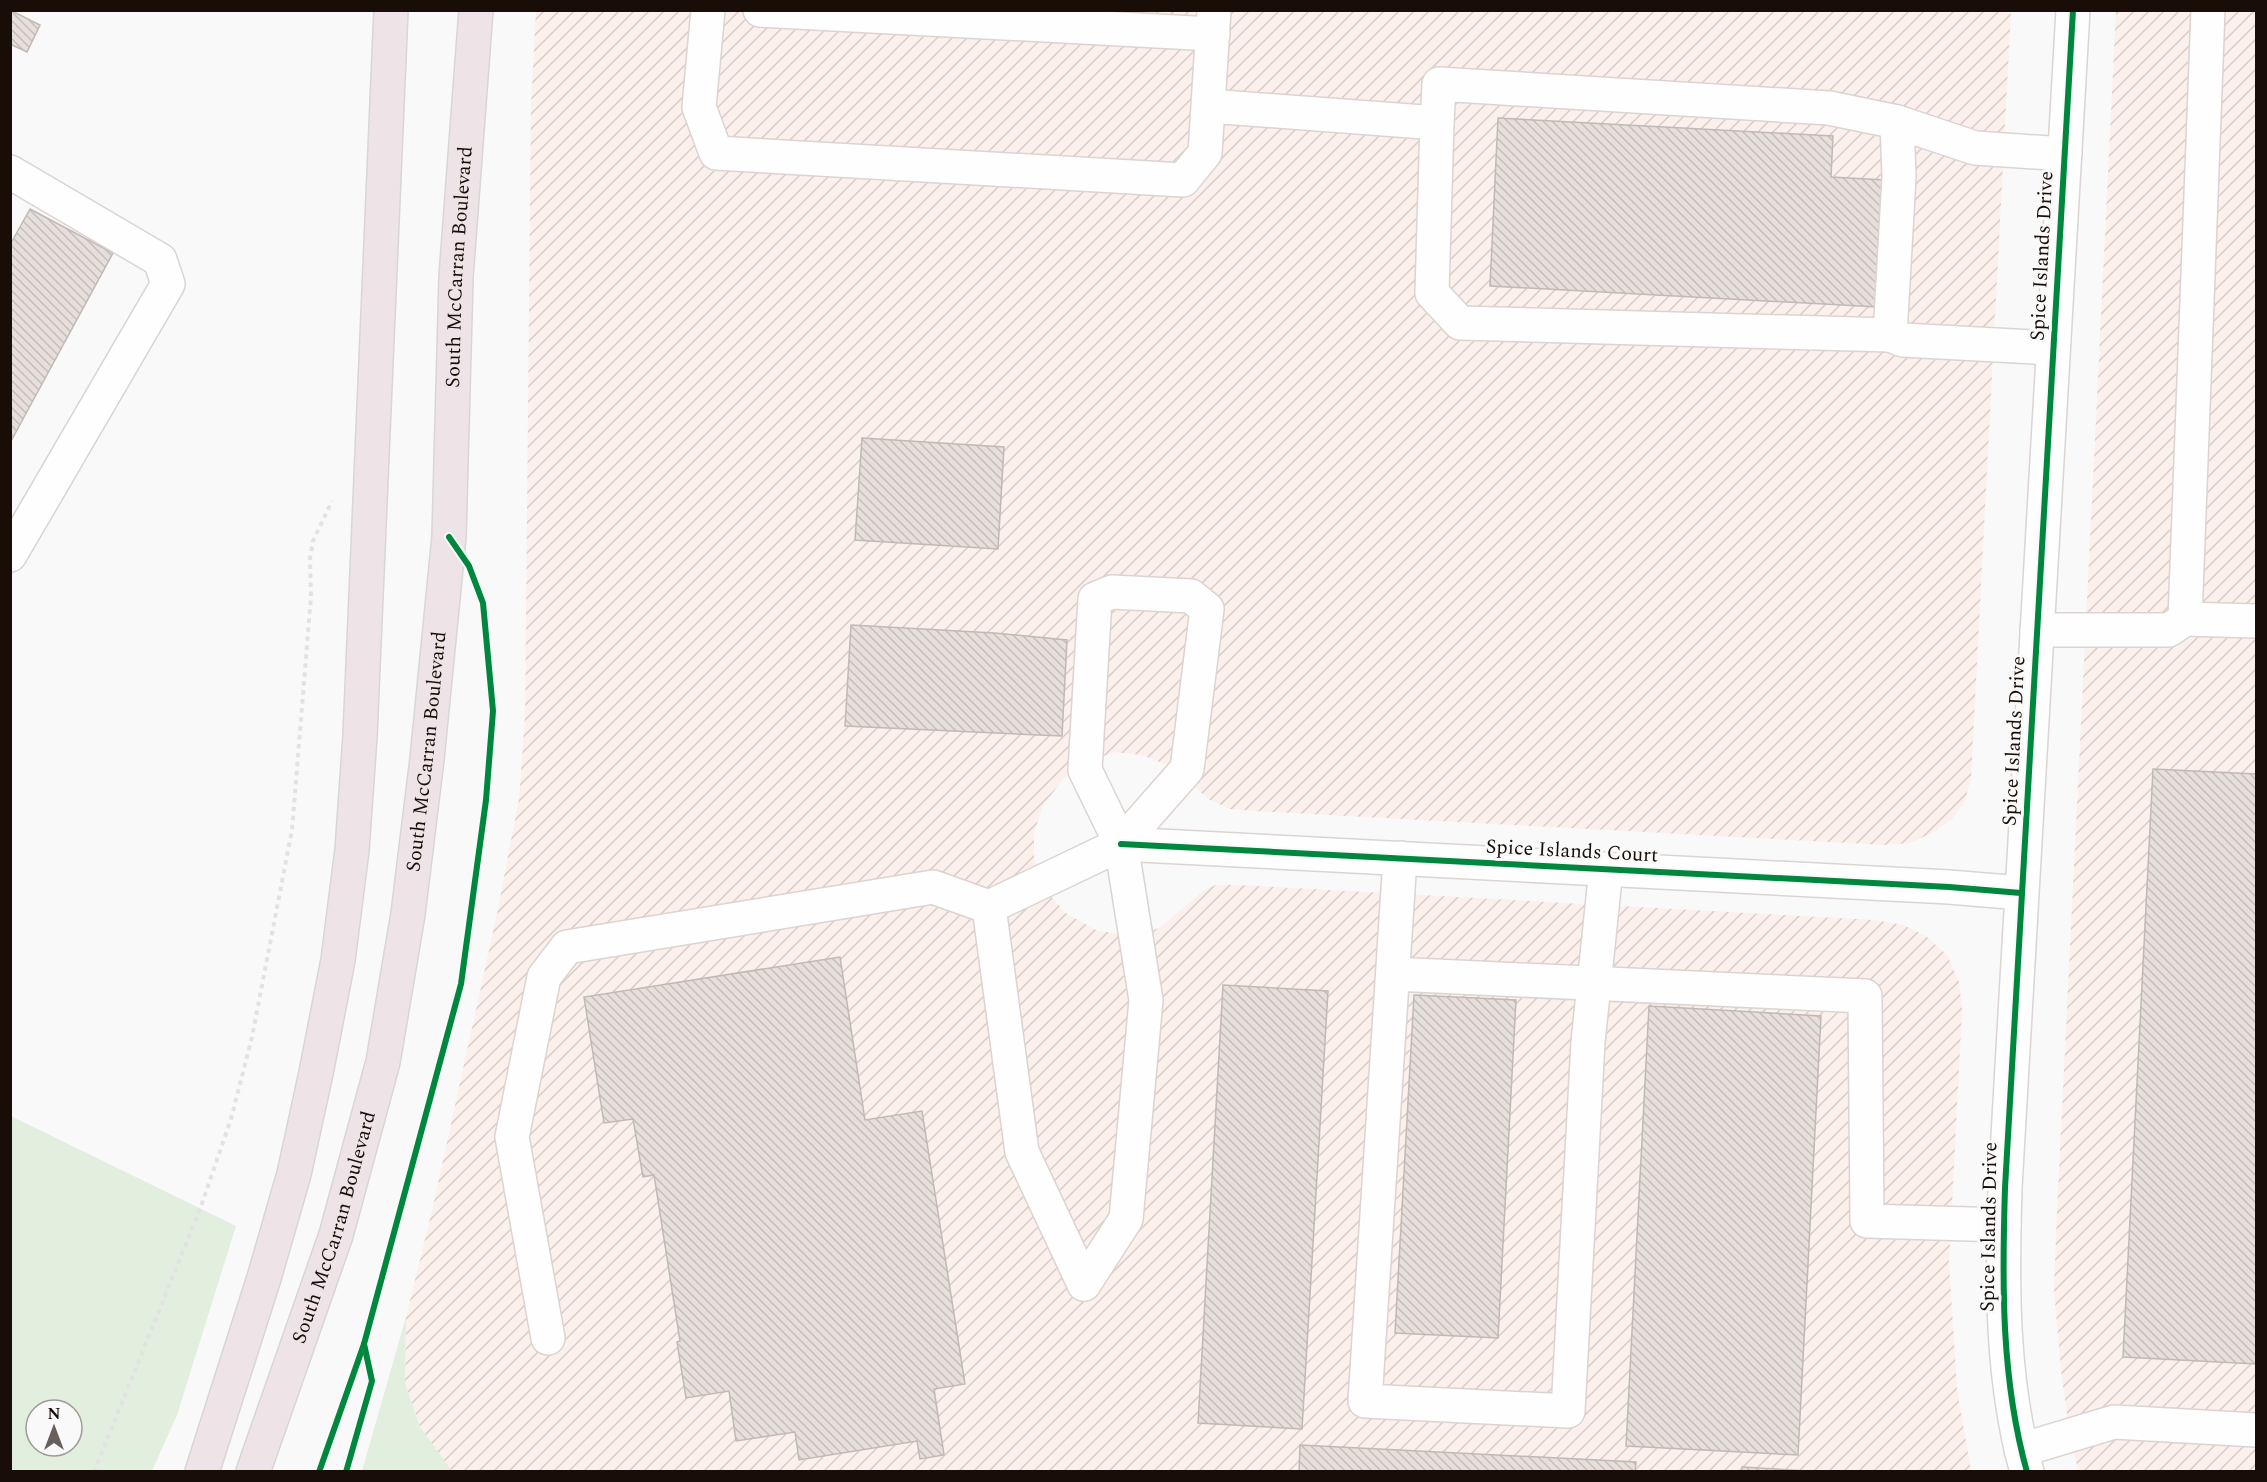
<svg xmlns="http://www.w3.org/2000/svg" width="2267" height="1482" viewBox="0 0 2267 1482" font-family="Spectral,serif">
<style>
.industrial{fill:url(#industrial-furrows)}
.park{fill:#e2efde;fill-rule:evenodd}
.building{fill:url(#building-back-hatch);stroke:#c0b9b6;stroke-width:1.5}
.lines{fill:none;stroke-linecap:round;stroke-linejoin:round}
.minor-casing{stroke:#dbd4d1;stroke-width:36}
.major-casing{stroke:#d8d6d5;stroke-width:36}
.path{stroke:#e3e2e2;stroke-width:4;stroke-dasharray:4.5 4.5;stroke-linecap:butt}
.minor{stroke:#fefefe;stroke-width:33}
.major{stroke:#eee4e7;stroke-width:33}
.cycleway-casing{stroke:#f9f9f9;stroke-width:10}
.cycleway{stroke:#00873e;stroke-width:6}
.labels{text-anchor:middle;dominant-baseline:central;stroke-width:6;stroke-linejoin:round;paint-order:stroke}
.street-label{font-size:20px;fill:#190d07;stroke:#f9f9f9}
</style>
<defs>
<pattern id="industrial-furrows" width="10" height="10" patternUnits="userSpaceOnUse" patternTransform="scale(1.5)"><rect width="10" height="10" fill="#fbf0eb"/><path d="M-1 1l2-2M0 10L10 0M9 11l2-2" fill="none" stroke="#d7cdc8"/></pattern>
<pattern id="building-back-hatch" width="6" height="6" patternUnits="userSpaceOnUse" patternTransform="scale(1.5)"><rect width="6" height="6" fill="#e6dfdb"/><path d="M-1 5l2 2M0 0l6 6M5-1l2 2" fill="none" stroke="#c5beba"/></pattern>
</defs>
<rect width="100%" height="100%" fill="#f9f9f9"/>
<g class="industrial">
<polygon points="536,11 2011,11 1971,777 1965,801 1952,819 1934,832 1910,843 1886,845 1254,811 1230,809 1210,800 1172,767 1142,755 1115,752 1090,761 1063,779 1043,806 1034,832 1034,860 1047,892 1067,914 1098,931 1132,935 1160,928 1204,890 1216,885 1238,885 1874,920 1903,925 1926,936 1947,955 1959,982 1962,1009 1949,1263 1957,1389 1971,1471 451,1471 420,1427 405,1383 406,1317 431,1215 497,914 519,799 525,717 531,105"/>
<polygon points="2116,11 2256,11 2256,1471 2079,1471 2071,1445 2061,1370 2054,1289 2057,1212"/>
</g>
<g class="park">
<path d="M11,1116L236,1226L177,1415L152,1471H11ZM36,1410H72V1446H36Z"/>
<polygon points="406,1317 405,1383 420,1427 452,1471 362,1471"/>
</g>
<g class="building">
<polygon points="10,10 40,25 27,52 10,44"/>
<polygon points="1498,118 1833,136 1831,177 1885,180 1878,307 1490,286"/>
<polygon points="30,209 113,253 10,443 10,245"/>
<polygon points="862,438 1004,447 998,549 855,540"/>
<polygon points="851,625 994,633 1067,640 1062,736 845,726"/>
<polygon points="2153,769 2256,774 2256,1364 2123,1357"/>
<polygon points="840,957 865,1120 922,1111 965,1384 934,1389 944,1455 920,1459 917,1441 799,1460 795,1432 736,1441 729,1391 686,1398 677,1342 680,1341 654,1175 643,1177 633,1119 604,1123 584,997"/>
<polygon points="1223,985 1328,991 1302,1429 1198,1423"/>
<polygon points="1414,995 1516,1000 1498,1338 1395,1333"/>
<polygon points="1649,1006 1821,1016 1798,1455 1626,1446"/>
<polygon points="1300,1445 1636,1462 1635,1472 1299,1472"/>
<polygon points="1742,1467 1824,1472 1742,1472"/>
</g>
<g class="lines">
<g class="minor-casing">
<g id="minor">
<polyline points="708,10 699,107 716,153 1183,180 1205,153 1214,10"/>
<polyline points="760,10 1213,34"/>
<polyline points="1209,106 1437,123 1439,84 1829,108 1897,122"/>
<polyline points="1437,123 1432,293 1460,323 1890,335"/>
<polyline points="10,172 160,260 168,284 10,555"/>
<polyline points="2053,348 1903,340 1890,335 1899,177 1897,122 1975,148 2065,154"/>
<polyline points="2185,619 2256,621"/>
<polyline points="2037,630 2169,630 2185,619 2208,10"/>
<polyline points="1121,844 1949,887 2021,893"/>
<polyline points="1400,858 1365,1401 1568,1411 1588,1042 1606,869"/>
<polyline points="989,907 1121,844 1187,769 1207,609 1191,596 1112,592 1095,599 1085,770 1121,844 1146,1000 1126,1219 1084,1284"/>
<polyline points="1393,974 1865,996 1867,1221 2004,1225"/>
<polyline points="548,1338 512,1137 544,977 567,947 933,887 989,907 1022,1152 1084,1284"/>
<polyline points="2021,1450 2114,1422 2256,1430"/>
<path d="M2027,1472C2001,1379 2002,1283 2005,1188L2073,10"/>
</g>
</g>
<g class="major-casing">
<g id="major">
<polyline points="202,1472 264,1278 294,1174 316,1073 338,960 352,850 360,736 391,10"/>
<path id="s1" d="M253,1472L336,1235L383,1062L408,914L427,759L449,537L456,277L476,10"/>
</g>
</g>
<polyline class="path" points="94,1472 200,1209 231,1119 252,1037 292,830 311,596 310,559 313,541 332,501"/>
<use href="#minor" class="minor"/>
<use href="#major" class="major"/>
<g class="cycleway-casing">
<g id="cycleway">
<polyline points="1121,844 1949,887 2021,893"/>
<polyline points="319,1472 364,1344 461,984 486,800 493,711 483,603 469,566 449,537"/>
<polyline points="346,1472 372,1381 364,1344"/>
<path d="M2027,1472C2001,1379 2002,1283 2005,1188L2073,10"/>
</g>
</g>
<use href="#cycleway" class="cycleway"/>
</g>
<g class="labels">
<g class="street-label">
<text transform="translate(2042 256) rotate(-87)">Spice Islands Drive</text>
<text stroke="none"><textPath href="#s1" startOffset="1230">South McCarran Boulevard</textPath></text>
<text transform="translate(2014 741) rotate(-87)">Spice Islands Drive</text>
<text stroke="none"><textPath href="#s1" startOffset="744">South McCarran Boulevard</textPath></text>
<text transform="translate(1572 851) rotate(3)">Spice Islands Court</text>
<text stroke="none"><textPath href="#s1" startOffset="258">South McCarran Boulevard</textPath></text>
<text transform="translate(1989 1227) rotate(-89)">Spice Islands Drive</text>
</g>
</g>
<rect width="2267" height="1482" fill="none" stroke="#190d07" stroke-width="24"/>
<g transform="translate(54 1428)"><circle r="28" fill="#f9f9f9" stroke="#9f9b98" stroke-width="1.5"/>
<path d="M0-4.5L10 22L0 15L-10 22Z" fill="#67605c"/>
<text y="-9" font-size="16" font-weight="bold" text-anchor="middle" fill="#190d07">N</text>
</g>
</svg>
